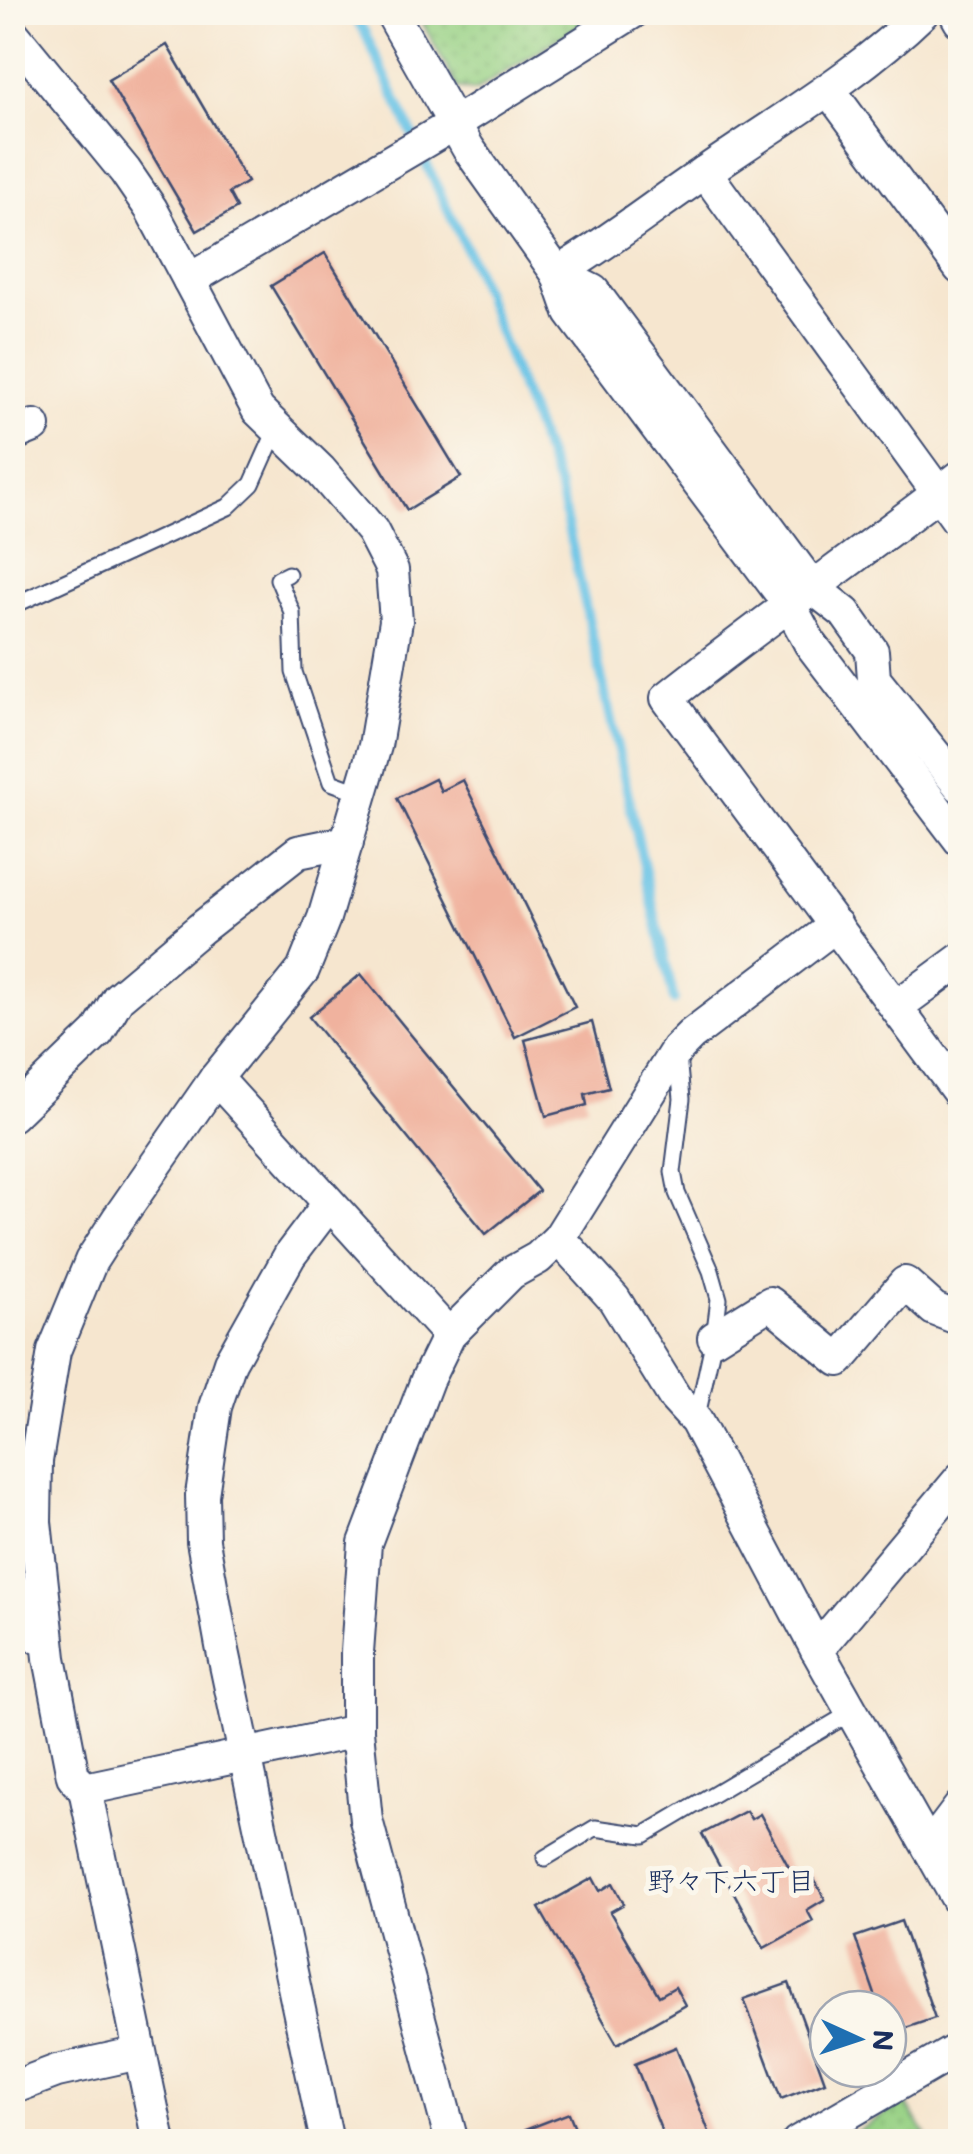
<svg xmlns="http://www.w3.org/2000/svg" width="973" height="2154" viewBox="0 0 973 2154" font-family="Mali,'Klee One',sans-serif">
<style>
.park{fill:url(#park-dots);stroke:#5a8072;stroke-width:2.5}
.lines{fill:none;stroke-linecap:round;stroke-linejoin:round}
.stream{stroke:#68c3e6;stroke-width:10}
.building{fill:#f0b29e}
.service-casing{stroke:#3c4a6f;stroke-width:19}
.minor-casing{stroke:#3c4a6f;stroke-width:36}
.service{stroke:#fff;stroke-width:15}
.minor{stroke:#fff;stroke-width:32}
.labels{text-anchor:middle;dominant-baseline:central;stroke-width:10;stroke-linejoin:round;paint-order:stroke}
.neighbourhood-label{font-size:28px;fill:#1b2f5e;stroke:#fbf7ec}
</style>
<defs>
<pattern id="park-dots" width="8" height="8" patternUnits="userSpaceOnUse" patternTransform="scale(2.5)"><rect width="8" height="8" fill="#98d185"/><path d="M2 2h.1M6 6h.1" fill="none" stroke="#82b475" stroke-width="1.8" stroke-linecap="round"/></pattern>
</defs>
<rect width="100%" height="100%" fill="#fbf7ec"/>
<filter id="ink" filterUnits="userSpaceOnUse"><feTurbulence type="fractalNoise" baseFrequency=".01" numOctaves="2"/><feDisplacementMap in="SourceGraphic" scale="20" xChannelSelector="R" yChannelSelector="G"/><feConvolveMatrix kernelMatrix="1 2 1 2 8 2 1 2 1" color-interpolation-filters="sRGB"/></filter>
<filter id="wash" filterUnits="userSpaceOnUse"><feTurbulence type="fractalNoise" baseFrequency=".0048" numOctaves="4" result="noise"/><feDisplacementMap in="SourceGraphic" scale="40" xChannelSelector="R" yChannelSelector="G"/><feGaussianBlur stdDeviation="2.25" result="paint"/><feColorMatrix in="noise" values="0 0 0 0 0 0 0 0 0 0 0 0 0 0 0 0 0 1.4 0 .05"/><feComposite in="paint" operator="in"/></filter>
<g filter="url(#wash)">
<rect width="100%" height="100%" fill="#f6e6cf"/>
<g class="park">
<polygon points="417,13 599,13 475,91 458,88"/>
<polygon points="905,2102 926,2135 914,2141 842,2141"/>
</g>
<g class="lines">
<polyline class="stream" points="351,12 364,31 471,259 559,488 674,1000"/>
</g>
<g id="blocks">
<g class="building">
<polygon points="167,45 247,182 229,193 237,208 197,231 108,80"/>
<polygon points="325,253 461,477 407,510 271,286"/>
<polygon points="435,779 441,791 463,780 575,1007 515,1037 397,798"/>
<polygon points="361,974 539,1191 486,1234 309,1017"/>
<polygon points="592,1022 609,1088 585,1094 587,1105 546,1116 525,1040"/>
<polygon points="746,1811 751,1819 760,1814 797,1882 811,1874 825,1899 807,1910 813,1921 764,1948 702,1834"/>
<polygon points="593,1878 600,1891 613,1883 624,1904 610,1912 659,1996 675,1987 685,2005 617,2044 539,1908"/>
<polygon points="901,1921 935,2018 888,2034 888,2009 880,2009 855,1937"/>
<polygon points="789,1983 825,2082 781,2099 744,1999"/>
<polygon points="676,2047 713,2142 666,2142 635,2064"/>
<polygon points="569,2113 581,2142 530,2142 525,2130"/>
</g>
</g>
</g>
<g filter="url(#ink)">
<use href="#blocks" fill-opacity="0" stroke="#3c4a6f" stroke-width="2.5"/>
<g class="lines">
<g class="service-casing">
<g id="service">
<polyline points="288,574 278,579 292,612 294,672 331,782 361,793"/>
<polyline points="12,606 228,507 252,484 277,428"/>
<polyline points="678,1056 682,1099 673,1172 677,1193 711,1271 719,1299 714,1338 696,1421"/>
<polyline points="545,1858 595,1828 644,1835 852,1712"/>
</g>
</g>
<g class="minor-casing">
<g id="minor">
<polyline points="391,12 468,148 557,273 571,313 789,604 810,643 960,840"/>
<polyline points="955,12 960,21"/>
<polyline points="12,33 125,171 151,209 189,280"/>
<polyline points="829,90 960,268"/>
<polyline points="705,172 960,523"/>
<polyline points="557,273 593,291 813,588 845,613 872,651 874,679 960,786"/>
<path d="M557,273C610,242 657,204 708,170C782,119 858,75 923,12"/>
<polyline points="12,435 34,426"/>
<path d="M960,477C863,552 763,622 667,698L960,1094"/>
<polyline points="896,1007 960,960"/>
<polyline points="216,1078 449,1335"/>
<polyline points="12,1115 98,1032 118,998 200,929 298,852 347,842"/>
<polyline points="559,1238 614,1299 675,1398 696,1421 817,1650 960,1903"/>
<polyline points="714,1338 770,1303 839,1360 905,1283 934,1309 960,1319"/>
<polyline points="12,1587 38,1637"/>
<polyline points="817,1650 960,1479"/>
<polyline points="85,1789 357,1731"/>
<polyline points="929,1848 960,1807"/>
<polyline points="12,2088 57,2071 139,2053"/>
<polyline points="159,2142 85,1789 73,1776 50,1658 35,1522 36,1461 54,1351 91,1261 118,1219 216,1078 303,970 324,918 375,746 396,621 392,570 372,531 320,470 258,410 189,280 454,124 633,12"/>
<polyline points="327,2142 222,1646 203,1541 202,1495 215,1407 230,1362 290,1255 328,1205"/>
<polyline points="452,2142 366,1820 357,1731 357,1652 365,1543 427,1380 449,1335 511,1273 538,1258 559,1238 677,1049 691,1035 836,925"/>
<polyline points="798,2142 960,2048"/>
</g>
</g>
<use href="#service" class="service"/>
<use href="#minor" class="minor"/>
</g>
</g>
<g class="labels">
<g class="neighbourhood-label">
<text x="731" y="1880">野々下六丁目</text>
</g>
</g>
<rect width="973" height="2154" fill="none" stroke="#fbf7ec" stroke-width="50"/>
<g transform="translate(858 2039) rotate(93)"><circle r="48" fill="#fbf7ec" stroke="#a1a7b3" stroke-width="2.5"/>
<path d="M0-8L18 38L0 25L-18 38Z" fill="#1f6fb2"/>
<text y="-15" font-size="28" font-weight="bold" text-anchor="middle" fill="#1b2f5e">N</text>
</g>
</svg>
